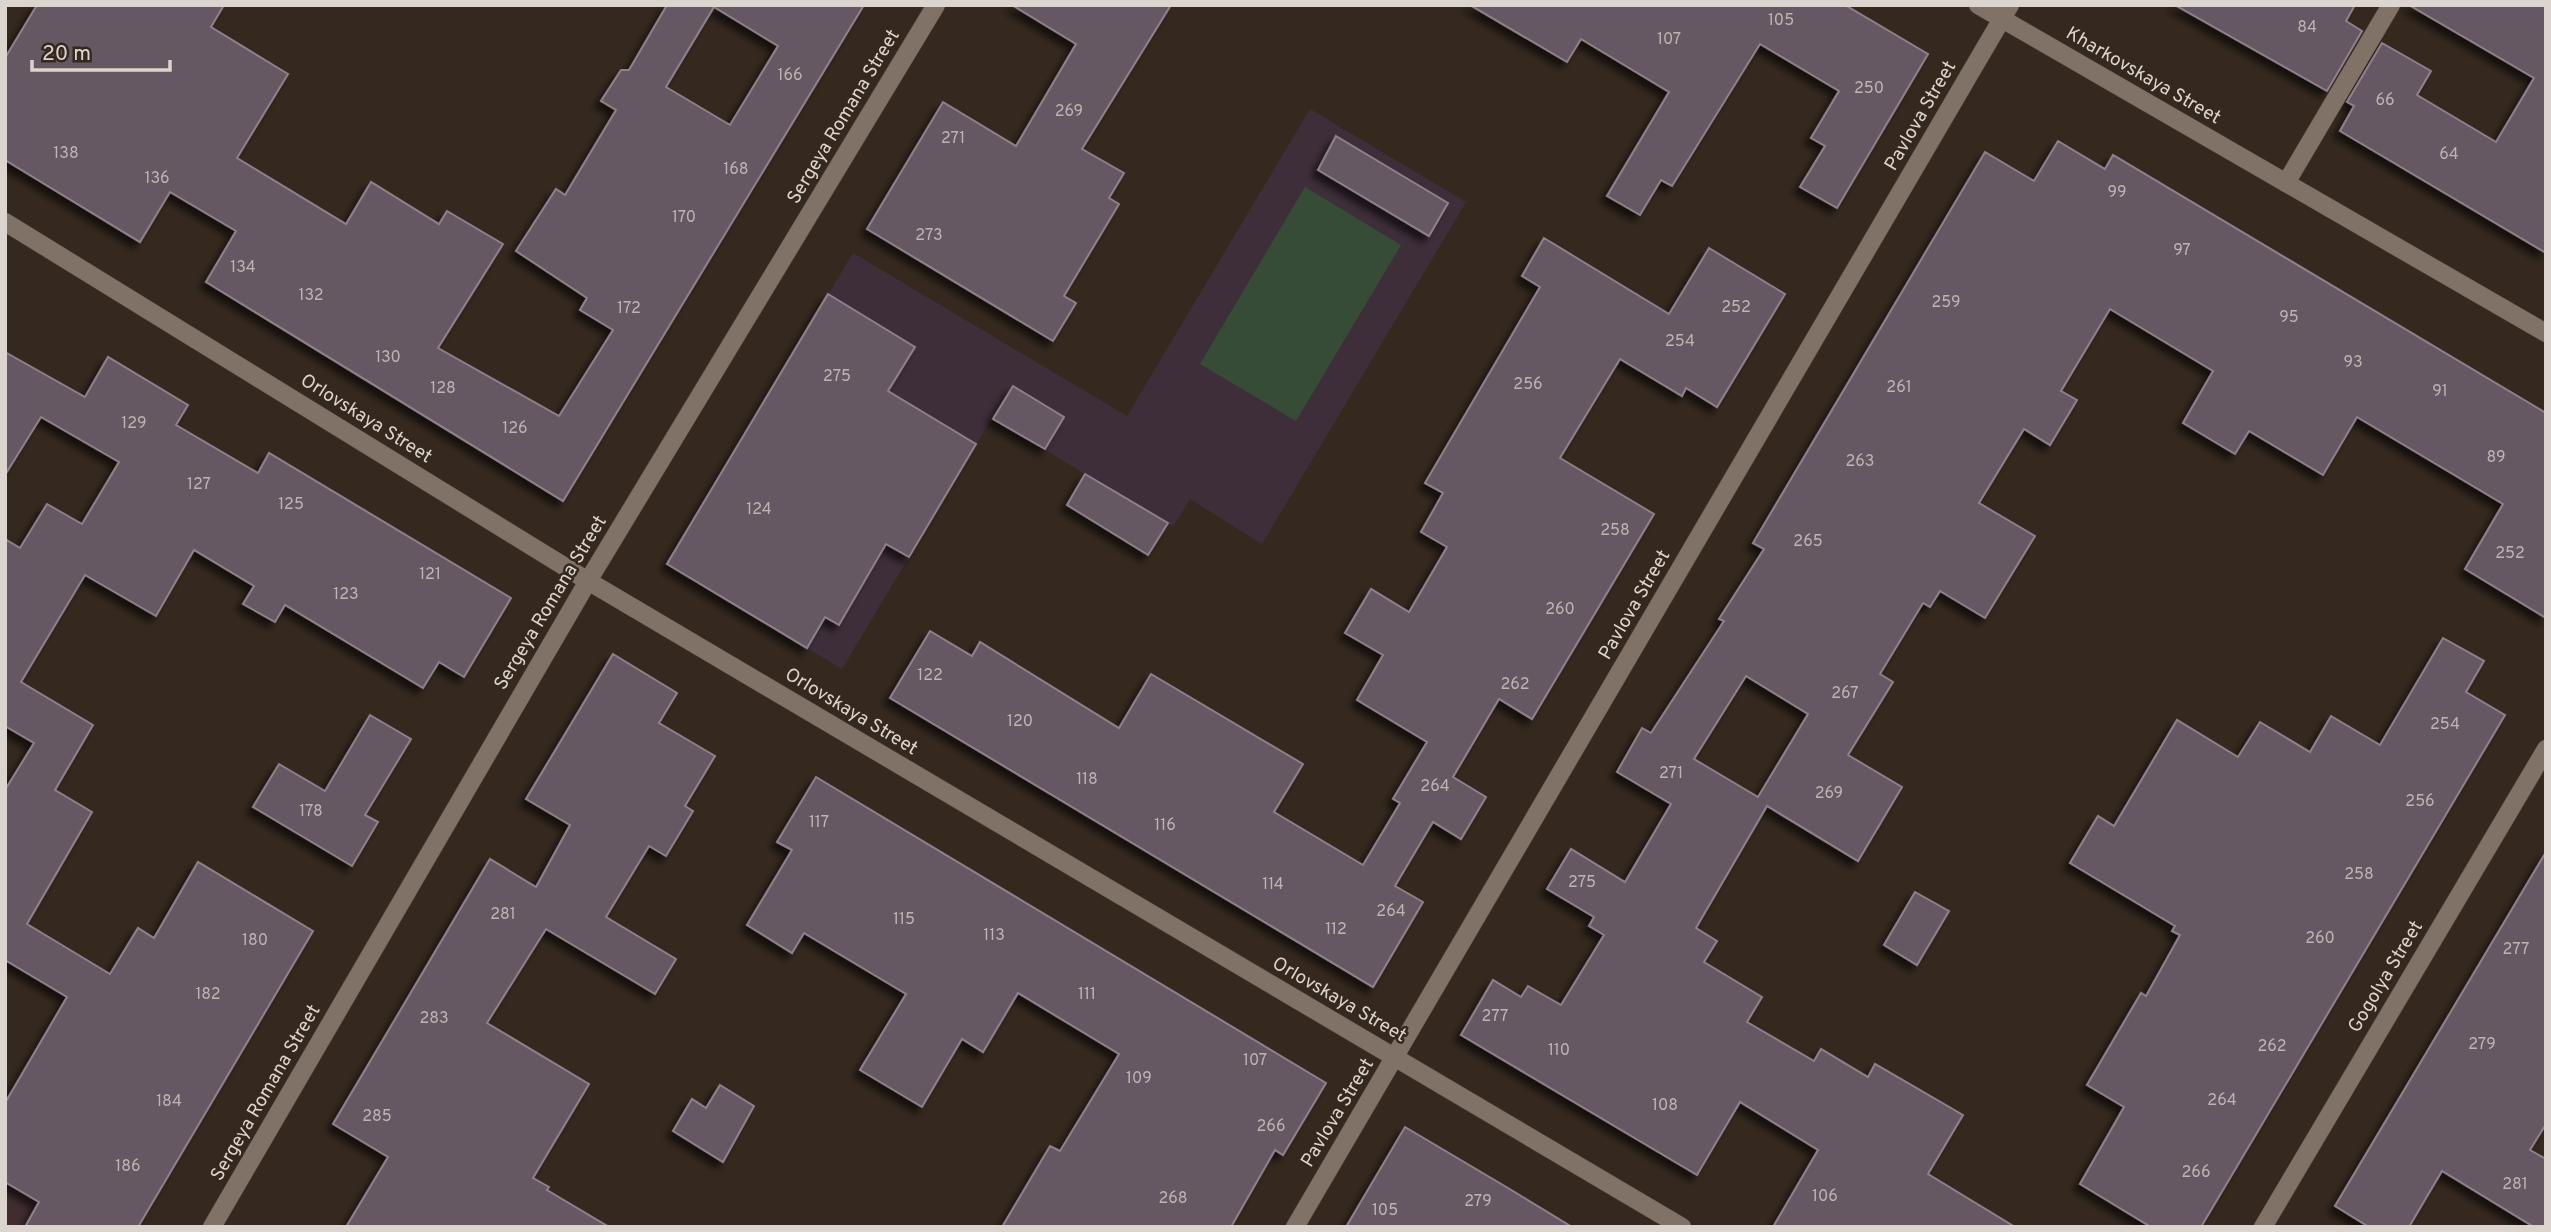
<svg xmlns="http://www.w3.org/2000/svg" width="2551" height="1232" viewBox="0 0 2551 1232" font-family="Overpass,sans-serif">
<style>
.commercial{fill:#412d30}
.education{fill:#3e2e39}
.green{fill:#374c36}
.building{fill:#665863;stroke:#8f808c;stroke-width:2;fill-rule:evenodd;filter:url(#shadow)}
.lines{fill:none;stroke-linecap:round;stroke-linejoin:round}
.service-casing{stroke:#4f443c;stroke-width:19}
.minor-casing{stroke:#4f443c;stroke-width:19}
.tertiary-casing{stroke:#4f443c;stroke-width:19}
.service{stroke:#817267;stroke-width:18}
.minor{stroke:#817267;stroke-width:18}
.tertiary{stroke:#817267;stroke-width:18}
.labels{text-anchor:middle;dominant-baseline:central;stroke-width:5;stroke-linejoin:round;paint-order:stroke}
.number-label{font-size:16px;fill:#beb5b3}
.street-label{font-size:19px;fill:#dcd4ce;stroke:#35291f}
</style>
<defs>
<filter id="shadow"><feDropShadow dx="-6" dy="6" stdDeviation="3.5" flood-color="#0009"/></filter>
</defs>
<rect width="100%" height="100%" fill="#35291f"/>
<polygon class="commercial" points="5,1182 80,1227 5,1227"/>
<polygon class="education" points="1310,109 1466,202 1262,544 1190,499 1173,527 992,418 842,669 667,564 853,253 1127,416"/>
<polygon class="green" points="1305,187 1401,245 1296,421 1200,364"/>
<g class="building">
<path d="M37,5H224L211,27L288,74L237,158L346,224L371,182L439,224L447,211L503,244L438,348L559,416L613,330L580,310L587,298L516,251L556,189L565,195L616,110L601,101L621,70H629L667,5H864L563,501L206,282L236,231L170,192L140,242L5,160V58ZM714,7L778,46L730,125L666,87Z"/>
<polygon points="1012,5 1171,5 1082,149 1124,173 1109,198 1119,204 1064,296 1076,303 1053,341 867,229 943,102 1016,146 1076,44"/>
<polygon points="1470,5 1845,5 1928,54 1837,208 1800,187 1825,146 1811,138 1839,91 1760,44 1672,186 1661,180 1640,215 1607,196 1669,92 1581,39 1567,62"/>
<polygon points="2175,5 2355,5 2346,21 2362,31 2327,91"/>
<polygon points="2409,5 2546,5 2546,253 2340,131 2354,106 2347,102 2382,43 2431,71 2417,95 2496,142 2534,78"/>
<polygon points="1336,136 1448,203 1429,236 1318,170"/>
<path d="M2058,141L2105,169L2113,155L2546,413V618L2465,569L2503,504L2357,417L2323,475L2249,431L2235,454L2183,423L2213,371L2110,309L2061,391L2077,400L2050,445L2024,429L1979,503L2035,536L1985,618L1940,591L1930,607L1923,603L1880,674L1893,682L1848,755L1902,787L1858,861L1767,806L1696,928L1717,941L1704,962L1762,997L1747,1022L1814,1061L1821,1049L1868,1077L1875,1064L1963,1115L1928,1174L2015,1227H1773L1818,1150L1740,1102L1697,1175L1461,1035L1493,980L1521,997L1528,986L1561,1005L1604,935L1589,926L1594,917L1547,889L1571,849L1625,882L1671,804L1617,772L1642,728L1651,733L1724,621L1719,619L1764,549L1753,543L1985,152L2034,181ZM1746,676L1808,714L1758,797L1694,759Z"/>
<polygon points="1544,238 1669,314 1709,248 1785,294 1717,407 1686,388 1682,396 1620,359 1560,458 1654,514 1532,719 1499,699 1453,777 1486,797 1461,839 1433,822 1395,886 1423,902 1373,987 890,698 930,631 972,656 980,642 1119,728 1151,674 1303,764 1274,812 1363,865 1400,803 1393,799 1427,742 1357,700 1383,655 1345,633 1371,589 1409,612 1447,547 1421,532 1443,493 1425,483 1540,287 1522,276"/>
<polygon points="828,294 915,347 888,391 976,444 909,557 886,544 839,625 825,617 807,648 667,564"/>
<polygon points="5,352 85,397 108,357 188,405 176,425 258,473 269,453 511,598 464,677 439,662 423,688 285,605 275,622 243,604 254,586 194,550 156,616 85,575 21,682 93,725 55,790 92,812 27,924 110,974 138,928 154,938 198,862 313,931 138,1227 25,1227 39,1202 5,1182 5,1103 67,997 5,960 5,790 34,743 5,726 5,539 20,548 47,504 82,524 119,462 41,417 5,475"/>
<polygon points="1013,386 1064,417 1045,449 993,419"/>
<polygon points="1085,474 1168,523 1148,555 1067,505"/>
<polygon points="2443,638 2484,661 2466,692 2505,715 2201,1227 2151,1227 2080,1184 2124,1107 2087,1085 2141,993 2146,996 2180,935 2172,931 2175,926 2070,863 2098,816 2114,826 2177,720 2238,757 2260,722 2310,752 2331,716 2380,745"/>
<polygon points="613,654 677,693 659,723 715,756 685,806 693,811 666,856 649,846 606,917 676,959 655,994 546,929 487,1023 589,1084 533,1178 549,1187 547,1190 609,1227 346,1227 388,1157 333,1124 490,859 536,887 570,825 526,799"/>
<polygon points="370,715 411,739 365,815 378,822 352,866 253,807 279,764 325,791"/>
<polygon points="816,777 1326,1083 1283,1155 1275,1150 1231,1227 1002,1227 1050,1146 1060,1151 1119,1054 1018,993 983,1052 962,1039 922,1107 860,1070 906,994 804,933 792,953 747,925 792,850 777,842"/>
<polygon points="2546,852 2546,1124 2530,1150 2546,1159 2546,1227 2534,1227 2442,1171 2409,1227 2369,1227 2335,1206"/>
<polygon points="1915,892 1949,911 1917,965 1884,945"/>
<polygon points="720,1085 754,1106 723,1162 673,1131 692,1099 706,1108"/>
<polygon points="1405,1127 1508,1188 1572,1227 1346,1227"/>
</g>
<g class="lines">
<g class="service-casing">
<polyline id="service" points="2286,183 2391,5"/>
</g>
<g class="minor-casing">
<g id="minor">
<polyline points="1978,5 2546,333"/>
<polyline points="5,222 588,581 1682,1227"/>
<polyline points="1295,1227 2010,5"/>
</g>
</g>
<g class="tertiary-casing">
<g id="tertiary">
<polyline points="212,1227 588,581 936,5"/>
<polyline points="2263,1227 2546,749"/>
</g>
</g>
<use href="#service" class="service"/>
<use href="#minor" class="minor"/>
<use href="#tertiary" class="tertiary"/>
</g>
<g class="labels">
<g class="number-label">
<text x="1781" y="21">105</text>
<text x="2307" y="28">84</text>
<text x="1669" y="40">107</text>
<text x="790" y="76">166</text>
<text x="1869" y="89">250</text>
<text x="2385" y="101">66</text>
<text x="1069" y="112">269</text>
<text x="953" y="139">271</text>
<text x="66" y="154">138</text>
<text x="2449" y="155">64</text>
<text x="736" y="170">168</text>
<text x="157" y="179">136</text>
<text x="2117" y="193">99</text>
<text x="684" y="218">170</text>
<text x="929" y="236">273</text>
<text x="2182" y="251">97</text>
<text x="243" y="268">134</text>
<text x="311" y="296">132</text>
<text x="1946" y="303">259</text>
<text x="1736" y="308">252</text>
<text x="629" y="309">172</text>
<text x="2289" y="318">95</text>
<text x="1680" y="342">254</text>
<text x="388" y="358">130</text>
<text x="2353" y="363">93</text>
<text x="837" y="377">275</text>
<text x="1528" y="385">256</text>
<text x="1899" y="388">261</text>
<text x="443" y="389">128</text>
<text x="2440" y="392">91</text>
<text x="134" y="424">129</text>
<text x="515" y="429">126</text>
<text x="2496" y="458">89</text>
<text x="1860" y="462">263</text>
<text x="199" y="485">127</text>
<text x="291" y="505">125</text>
<text x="759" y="510">124</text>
<text x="1615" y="531">258</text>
<text x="1808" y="542">265</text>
<text x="2510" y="554">252</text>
<text x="430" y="575">121</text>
<text x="346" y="595">123</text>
<text x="1560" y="610">260</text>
<text x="930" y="676">122</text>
<text x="1515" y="685">262</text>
<text x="1845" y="694">267</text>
<text x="1020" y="722">120</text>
<text x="2445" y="725">254</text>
<text x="1671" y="774">271</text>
<text x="1087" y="780">118</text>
<text x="1435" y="787">264</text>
<text x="1829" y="794">269</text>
<text x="2420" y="802">256</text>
<text x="311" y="812">178</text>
<text x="819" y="823">117</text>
<text x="1165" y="826">116</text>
<text x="2359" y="875">258</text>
<text x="1582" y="883">275</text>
<text x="1273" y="885">114</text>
<text x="1391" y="912">264</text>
<text x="503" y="915">281</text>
<text x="904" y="920">115</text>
<text x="1336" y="930">112</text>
<text x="994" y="936">113</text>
<text x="2320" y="939">260</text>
<text x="255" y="941">180</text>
<text x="2516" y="950">277</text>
<text x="208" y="995">182</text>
<text x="1087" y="995">111</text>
<text x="1495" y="1017">277</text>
<text x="434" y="1019">283</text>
<text x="2482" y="1045">279</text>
<text x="2272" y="1047">262</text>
<text x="1559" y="1051">110</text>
<text x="1255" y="1061">107</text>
<text x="1139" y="1079">109</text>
<text x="2222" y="1101">264</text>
<text x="169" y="1102">184</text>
<text x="1665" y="1106">108</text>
<text x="377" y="1117">285</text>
<text x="1271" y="1127">266</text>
<text x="128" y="1167">186</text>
<text x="2196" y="1173">266</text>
<text x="2515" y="1185">281</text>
<text x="1825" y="1197">106</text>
<text x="1173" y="1199">268</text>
<text x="1478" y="1202">279</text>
<text x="1385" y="1211">105</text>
</g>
<g class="street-label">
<text transform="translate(2143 76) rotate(30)">Kharkovskaya Street</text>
<text transform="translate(1921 116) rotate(-60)">Pavlova Street</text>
<text transform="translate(844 117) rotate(-59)">Sergeya Romana Street</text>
<text transform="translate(366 419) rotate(32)">Orlovskaya Street</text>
<text transform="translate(551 603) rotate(-59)">Sergeya Romana Street</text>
<text transform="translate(1635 605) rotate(-60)">Pavlova Street</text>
<text transform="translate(851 712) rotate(31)">Orlovskaya Street</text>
<text transform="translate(2386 977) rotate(-59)">Gogolya Street</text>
<text transform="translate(1339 1000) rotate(30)">Orlovskaya Street</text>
<text transform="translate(266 1093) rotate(-60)">Sergeya Romana Street</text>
<text transform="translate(1338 1113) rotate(-59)">Pavlova Street</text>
</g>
</g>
<rect width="2551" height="1232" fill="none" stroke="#dcd4ce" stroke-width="14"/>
<path d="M32 60v10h138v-10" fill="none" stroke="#dcd4ce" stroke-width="3.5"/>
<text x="42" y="60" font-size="21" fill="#dcd4ce" stroke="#35291f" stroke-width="5" paint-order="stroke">20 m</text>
</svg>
